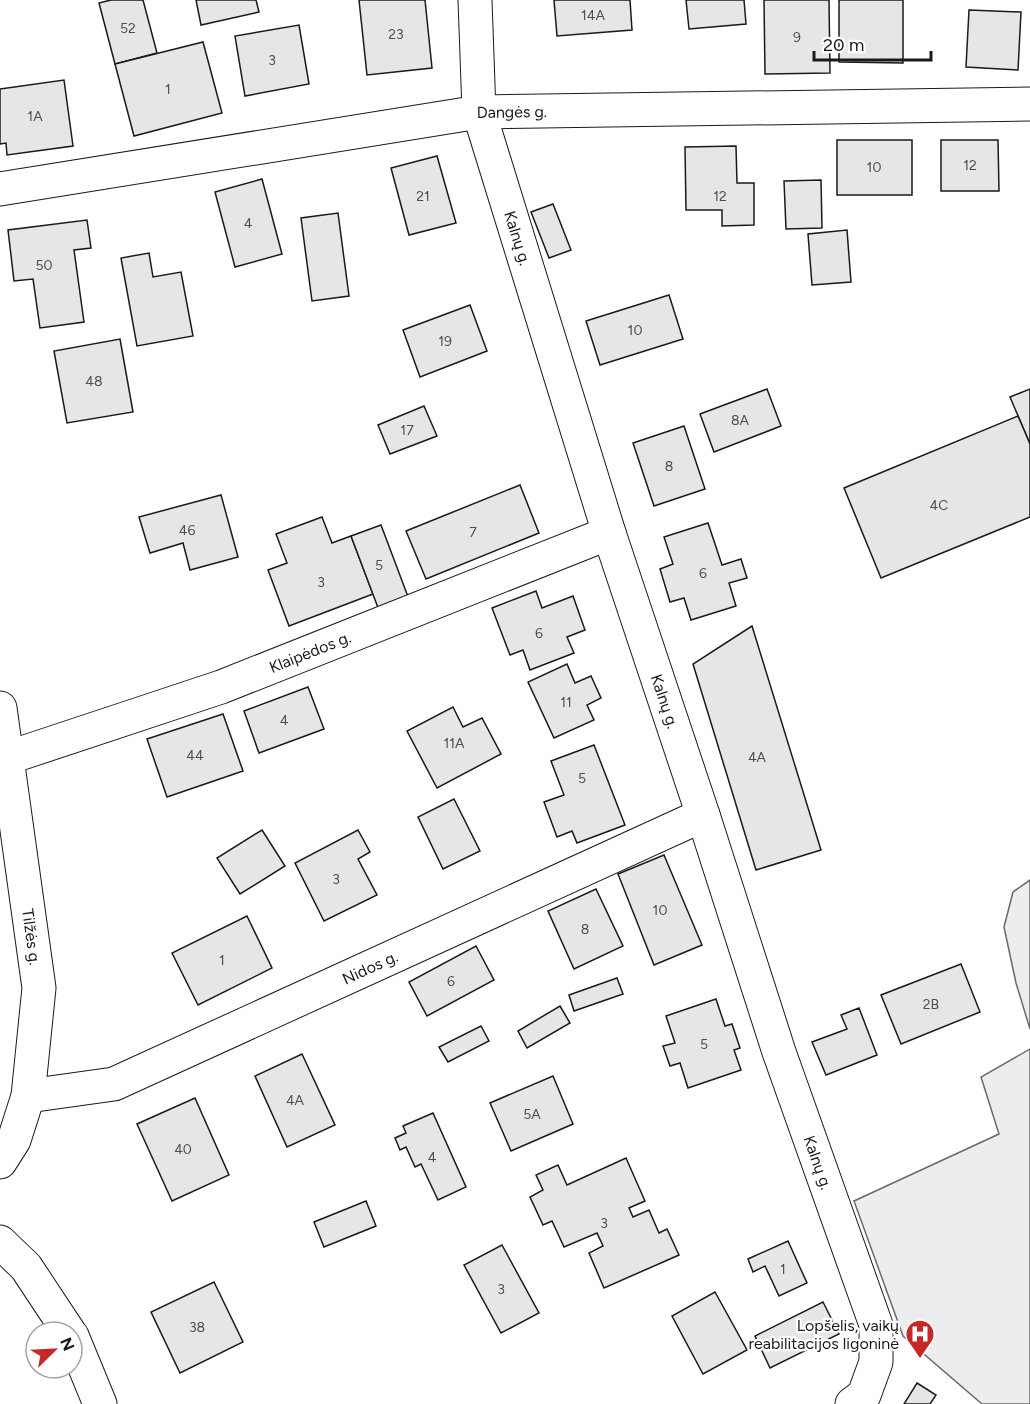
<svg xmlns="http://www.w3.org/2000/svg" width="1030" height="1404" viewBox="0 0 1030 1404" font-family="Figtree,sans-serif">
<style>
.built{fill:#ededed;stroke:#6a6a6a;stroke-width:1.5}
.building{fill:#e6e6e6;stroke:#1a1a1a;stroke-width:1.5}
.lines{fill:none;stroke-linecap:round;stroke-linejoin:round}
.minor-casing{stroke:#1a1a1a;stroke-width:35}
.minor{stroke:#fff;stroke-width:33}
.labels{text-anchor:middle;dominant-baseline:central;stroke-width:4.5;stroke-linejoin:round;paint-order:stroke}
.number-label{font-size:14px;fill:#4d4d4d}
.street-label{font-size:16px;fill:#1a1a1a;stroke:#fff}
.poi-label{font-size:16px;fill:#1a1a1a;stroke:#fff;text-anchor:end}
</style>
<rect width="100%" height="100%" fill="#fff"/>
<g class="built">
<polygon points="1030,880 1030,1029 1016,983 1004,927 1013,892"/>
<polygon points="1030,1049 1030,1404 982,1404 903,1336 854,1201 999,1134 981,1077"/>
</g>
<g class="building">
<polygon points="111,0 143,0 157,53 115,64 99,3"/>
<polygon points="196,0 256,0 259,12 201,25"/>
<polygon points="359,0 425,0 432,68 367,75"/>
<polygon points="554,0 630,0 632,30 557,36"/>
<polygon points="686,0 744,0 746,24 689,29"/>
<polygon points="764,0 829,0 830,73 765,74"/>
<polygon points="839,0 903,0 903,63 839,62"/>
<polygon points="969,10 1021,12 1018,70 966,67"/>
<polygon points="299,25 309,84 245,96 235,36"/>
<polygon points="203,42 222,113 134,136 115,64"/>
<polygon points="64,80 73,146 7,155 6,143 0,144 0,89"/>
<rect x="837" y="140" width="75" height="55"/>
<polygon points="941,140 998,140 999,191 941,191"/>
<polygon points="736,146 737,183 754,183 754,225 722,226 722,210 686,210 685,147"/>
<polygon points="437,156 456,223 409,235 391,168"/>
<polygon points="262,179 282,254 235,267 215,192"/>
<polygon points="821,180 822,228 786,229 784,181"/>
<polygon points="553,204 571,250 549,258 531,212"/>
<polygon points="338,213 349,296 312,301 301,218"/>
<polygon points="87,220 91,248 74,250 84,322 40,328 33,279 14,281 8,230"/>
<polygon points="847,230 851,282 812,285 808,234"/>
<polygon points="149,253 153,277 181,272 193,336 137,346 121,258"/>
<polygon points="669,295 683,339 600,365 586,321"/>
<polygon points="470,305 487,351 420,377 403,330"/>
<polygon points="120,339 133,412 67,423 54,351"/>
<polygon points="767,389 781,426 714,452 700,414"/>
<polygon points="1030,389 1030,444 1010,397"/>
<polygon points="424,406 437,436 390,454 378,425"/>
<polygon points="1018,416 1030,444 1030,517 881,578 844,488"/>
<polygon points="684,426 705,489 654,506 633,443"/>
<polygon points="520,485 539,533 426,579 406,531"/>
<polygon points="221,495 238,557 190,570 183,543 150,553 139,517"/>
<polygon points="322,517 332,543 351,536 373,594 289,626 268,570 287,563 276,534"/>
<polygon points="708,523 722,565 741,559 747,578 729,583 736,606 691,620 684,598 670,602 660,569 673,564 664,537"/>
<polygon points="381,525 410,602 380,613 351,536"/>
<polygon points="536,591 542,608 573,596 585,630 567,637 574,653 530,670 523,650 510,655 492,608"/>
<polygon points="752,626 821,850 756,870 693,664"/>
<polygon points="567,664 575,683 591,676 601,698 587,705 594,720 554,738 528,682"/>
<polygon points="308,687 324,729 259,753 244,711"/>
<polygon points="453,707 463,727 482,718 501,754 437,788 407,731"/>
<polygon points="223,714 243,771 167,797 147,739"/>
<polygon points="594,745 625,825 577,843 572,831 557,837 544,802 564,795 551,761"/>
<polygon points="454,799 480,851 443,869 418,817"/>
<polygon points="262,830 285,866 240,894 217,858"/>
<polygon points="358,830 370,852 358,859 377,895 324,921 295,863"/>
<polygon points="664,855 702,945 654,965 618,874"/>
<polygon points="596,889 623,946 574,969 548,911"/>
<polygon points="247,916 272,968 198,1005 172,953"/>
<polygon points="476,946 494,980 427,1016 409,982"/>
<polygon points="961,964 980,1012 901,1044 881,995"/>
<polygon points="617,978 623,994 574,1011 569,995"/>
<polygon points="716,999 725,1026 732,1024 740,1048 734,1050 741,1070 688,1088 680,1063 670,1066 663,1046 675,1043 666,1016"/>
<polygon points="560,1006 570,1023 527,1048 518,1031"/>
<polygon points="859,1008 877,1055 826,1075 812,1042 847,1029 841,1015"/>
<polygon points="481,1026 489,1041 448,1062 439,1047"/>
<polygon points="302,1054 335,1125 287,1147 255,1076"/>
<polygon points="553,1076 573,1124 511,1151 490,1103"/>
<polygon points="195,1098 229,1175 172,1201 137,1124"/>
<polygon points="433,1113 466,1187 438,1200 421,1164 415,1167 406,1147 400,1150 395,1138 406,1133 403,1126"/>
<polygon points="626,1158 645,1201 629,1208 633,1217 649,1210 659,1233 667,1229 679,1255 604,1288 589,1253 603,1246 597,1233 564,1247 552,1221 543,1225 530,1197 543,1190 536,1175 558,1165 567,1185"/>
<polygon points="366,1201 376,1226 324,1247 314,1222"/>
<polygon points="788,1241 807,1283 779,1296 765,1266 753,1272 748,1259"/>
<polygon points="502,1245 539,1313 501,1333 464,1265"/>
<polygon points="214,1282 243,1342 180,1373 151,1312"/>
<polygon points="715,1292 747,1350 703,1374 672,1316"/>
<polygon points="823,1302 839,1334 770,1368 755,1336"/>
<polygon points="917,1383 936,1395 930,1404 904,1404"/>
</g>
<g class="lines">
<g class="minor-casing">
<g id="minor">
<path id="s1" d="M475,0L479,112L609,533L703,815L779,1052L876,1325V1362L864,1395L852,1404"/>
<path id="s2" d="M0,189L479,112L1030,104"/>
<path id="s3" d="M0,708L39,988L28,1096L14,1140L0,1162"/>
<path id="s4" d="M7,758L221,687L609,533"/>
<path id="s5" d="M28,1096L114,1084L703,815"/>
<polyline points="0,1242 26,1267 69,1332"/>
<polyline points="72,1336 100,1404"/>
</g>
</g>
<use href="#minor" class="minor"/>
</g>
<defs>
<g id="hospital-pin" transform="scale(1.5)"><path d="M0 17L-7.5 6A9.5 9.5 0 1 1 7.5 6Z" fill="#c62828" stroke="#fff"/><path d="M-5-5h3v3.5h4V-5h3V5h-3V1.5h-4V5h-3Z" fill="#fff"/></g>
</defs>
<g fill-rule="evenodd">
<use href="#hospital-pin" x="920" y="1334"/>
</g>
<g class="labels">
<g class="number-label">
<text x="593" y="15">14A</text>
<text x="128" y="28">52</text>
<text x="396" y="34">23</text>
<text x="797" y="37">9</text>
<text x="272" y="60">3</text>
<text x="168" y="89">1</text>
<text x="35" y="116">1A</text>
<text x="970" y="165">12</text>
<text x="874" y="167">10</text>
<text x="423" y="196">21</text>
<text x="720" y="196">12</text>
<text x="248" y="223">4</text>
<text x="44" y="265">50</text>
<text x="635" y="330">10</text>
<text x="445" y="341">19</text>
<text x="94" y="381">48</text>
<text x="740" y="420">8A</text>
<text x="407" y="430">17</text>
<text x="669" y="466">8</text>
<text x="939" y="505">4C</text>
<text x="187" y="530">46</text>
<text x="473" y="532">7</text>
<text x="379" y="565">5</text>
<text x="703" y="573">6</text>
<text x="321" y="582">3</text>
<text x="539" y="633">6</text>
<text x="566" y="702">11</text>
<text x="284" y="720">4</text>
<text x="454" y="743">11A</text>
<text x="195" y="755">44</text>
<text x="757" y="757">4A</text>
<text x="582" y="778">5</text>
<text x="336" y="879">3</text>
<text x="660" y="910">10</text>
<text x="585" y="929">8</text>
<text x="222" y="960">1</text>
<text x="451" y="981">6</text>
<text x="931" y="1004">2B</text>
<text x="704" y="1044">5</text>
<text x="295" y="1100">4A</text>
<text x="532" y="1114">5A</text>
<text x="183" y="1149">40</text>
<text x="432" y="1157">4</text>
<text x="604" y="1223">3</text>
<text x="783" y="1269">1</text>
<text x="501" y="1289">3</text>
<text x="197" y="1327">38</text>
</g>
<g class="street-label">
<text stroke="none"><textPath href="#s2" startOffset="518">Dangės g.</textPath></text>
<text stroke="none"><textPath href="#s1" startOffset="244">Kalnų g.</textPath></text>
<text stroke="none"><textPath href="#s4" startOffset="321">Klaipėdos g.</textPath></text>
<text stroke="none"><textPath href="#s1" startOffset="730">Kalnų g.</textPath></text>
<text stroke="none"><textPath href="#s3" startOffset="231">Tilžės g.</textPath></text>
<text stroke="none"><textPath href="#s5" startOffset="368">Nidos g.</textPath></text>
<text stroke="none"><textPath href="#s1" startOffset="1216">Kalnų g.</textPath></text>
</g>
<g class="poi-label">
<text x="899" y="1325">Lopšelis, vaikų<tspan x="899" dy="18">reabilitacijos ligoninė</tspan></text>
</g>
</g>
<g transform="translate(54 1350) rotate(66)"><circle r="28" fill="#ffffff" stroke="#a3a3a3" stroke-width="1.5"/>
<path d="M0-4.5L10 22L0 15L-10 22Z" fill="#c62828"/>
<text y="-9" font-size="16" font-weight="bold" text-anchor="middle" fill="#1a1a1a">N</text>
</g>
<path d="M814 51v9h117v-9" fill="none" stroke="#1a1a1a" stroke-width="3"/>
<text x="823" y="51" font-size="18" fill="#1a1a1a" stroke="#ffffff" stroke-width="4.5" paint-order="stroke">20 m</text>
</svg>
